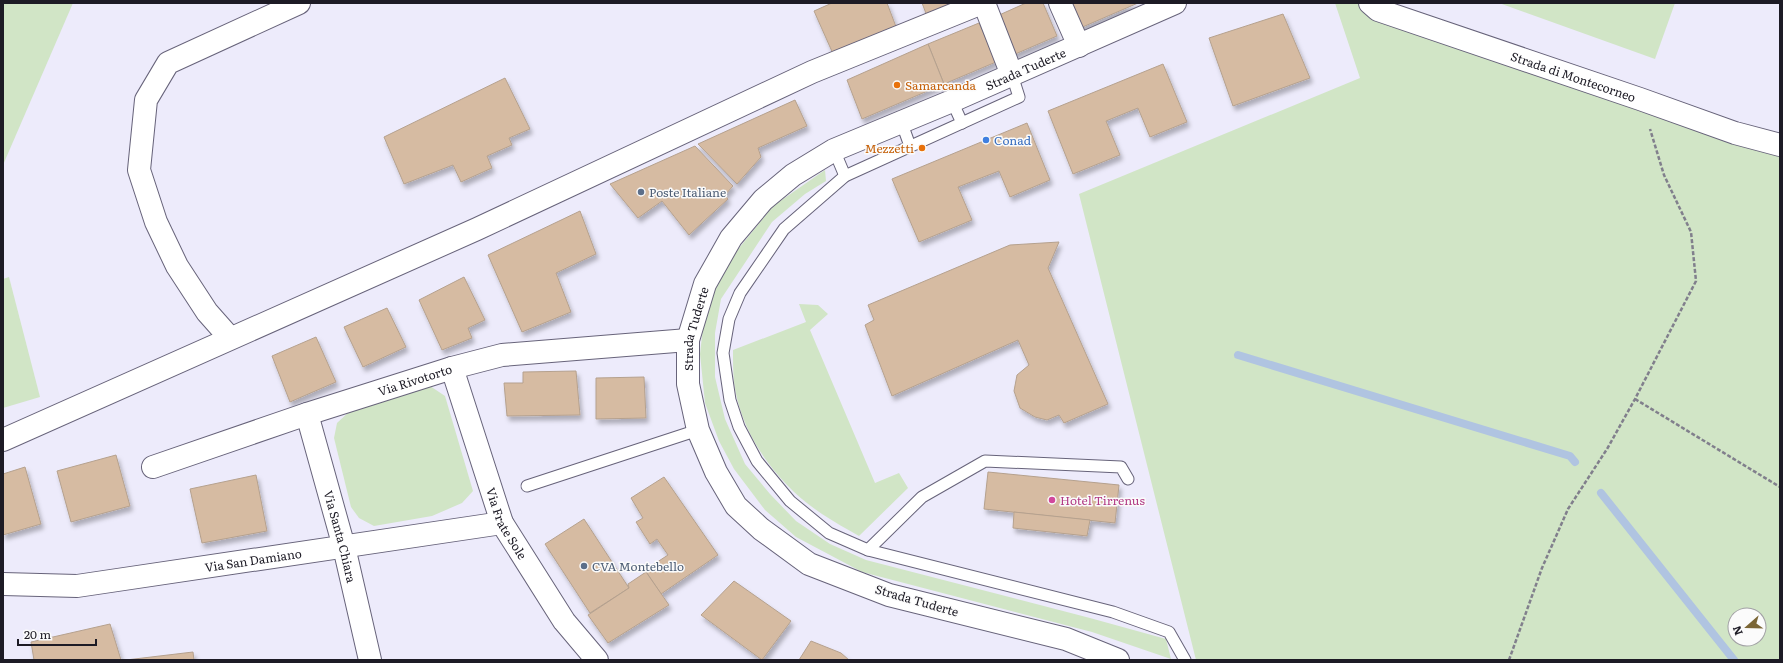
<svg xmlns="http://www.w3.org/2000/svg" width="1783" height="663" viewBox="0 0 1783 663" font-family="Literata,serif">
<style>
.green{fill:#d1e5c6;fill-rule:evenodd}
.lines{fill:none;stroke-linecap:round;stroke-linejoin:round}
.stream{stroke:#b0c4e1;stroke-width:8}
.building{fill:#d6bba2;stroke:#b5a18e;filter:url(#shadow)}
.service-casing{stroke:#67637a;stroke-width:13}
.minor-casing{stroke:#67637a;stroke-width:24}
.secondary-casing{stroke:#67637a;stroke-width:24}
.path{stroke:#817f8c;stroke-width:2.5;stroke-dasharray:4 2;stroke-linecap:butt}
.service{stroke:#fff;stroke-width:11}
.minor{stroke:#fff;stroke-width:22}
.secondary{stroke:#fff;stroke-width:22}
.food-dot{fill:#e8710a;stroke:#fbfbfb;stroke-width:1.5}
.shop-dot{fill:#3f7fe0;stroke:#fbfbfb;stroke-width:1.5}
.service-dot{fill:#5c6f8a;stroke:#fbfbfb;stroke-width:1.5}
.hotel-dot{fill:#d1479c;stroke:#fbfbfb;stroke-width:1.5}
.labels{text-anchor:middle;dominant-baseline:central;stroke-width:3;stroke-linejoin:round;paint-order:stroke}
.street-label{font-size:12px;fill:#1d1b25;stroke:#fbfbfb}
.food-label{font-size:12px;fill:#c56008;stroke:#fbfbfb;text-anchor:start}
.shop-label{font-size:12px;fill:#366cbe;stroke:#fbfbfb;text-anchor:start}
.service-label{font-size:12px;fill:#4e5e75;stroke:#fbfbfb;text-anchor:start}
.hotel-label{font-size:12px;fill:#b23c85;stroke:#fbfbfb;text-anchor:start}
</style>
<defs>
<filter id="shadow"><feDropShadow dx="2.5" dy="4.5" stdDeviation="2" flood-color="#0004"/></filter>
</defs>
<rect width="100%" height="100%" fill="#edebfb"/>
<g class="green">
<polygon points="3,3 73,3 3,165"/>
<path d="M1335,3H1356L1378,10L1780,145V660H1196L1079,194L1360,78ZM1735,615H1759V639H1735Z"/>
<polygon points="1499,3 1675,3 1655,59"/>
<polygon points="825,170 826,181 805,194 772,222 721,299 715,333 715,377 725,419 745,464 770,494 796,521 830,544 866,560 1090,618 1166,639 1171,659 1092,632 862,572 796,537 765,510 734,469 719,441 705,403 700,354 705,309 735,253 773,206"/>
<polygon points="9,277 40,397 3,408 3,279"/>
<path d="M799,304L818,305L828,314L810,330L875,483L899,473L908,488L859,536C847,529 834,522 822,514C780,486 744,440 735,389C733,377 733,362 733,350L806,322Z"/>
<polygon points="430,386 445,396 473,491 462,503 432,516 374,526 359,518 351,507 334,438 337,423 350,411"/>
</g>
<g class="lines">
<g class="stream">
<polyline points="1238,355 1570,456 1575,462"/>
<polyline points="1601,493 1734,660"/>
</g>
</g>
<g class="building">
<polygon points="832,3 887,3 898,32 834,56 814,11"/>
<polygon points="922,3 958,3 927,16"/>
<polygon points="1026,3 1043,3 1057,36 1013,55 997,16"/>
<polygon points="1067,3 1138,3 1078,29"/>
<polygon points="1283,14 1310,78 1233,106 1209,38"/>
<polygon points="979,23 996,62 944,84 928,44"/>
<polygon points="928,44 944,84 862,119 847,80"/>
<polygon points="1163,64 1187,122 1150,137 1138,108 1106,121 1120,155 1073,174 1048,111"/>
<polygon points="505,78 530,129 509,138 512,145 487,156 492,168 461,182 453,165 404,184 384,137"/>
<polygon points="795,100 807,126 758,148 761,157 737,184 698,144"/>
<polygon points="1027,123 1050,180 1010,197 999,171 958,187 972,220 919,242 892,179"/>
<polygon points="695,146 733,186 725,195 728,199 689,235 662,201 638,218 610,184"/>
<polygon points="580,211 596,254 556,273 571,312 522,332 488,255"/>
<polygon points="1059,242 1048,268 1108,404 1064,423 1059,415 1047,420 1035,417 1020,408 1014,391 1017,375 1029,365 1018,340 892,396 865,325 874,320 868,305 1010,245"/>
<polygon points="464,277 485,320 468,328 472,338 442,350 419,300"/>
<polygon points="387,308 406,347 363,367 344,327"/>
<polygon points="316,337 336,382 290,402 272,356"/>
<polygon points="576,371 580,415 507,416 504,383 523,383 523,372"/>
<polygon points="644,377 646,418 596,419 596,378"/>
<polygon points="116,455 130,506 71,522 57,471"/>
<polygon points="25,467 41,524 3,535 3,474"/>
<polygon points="988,472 1119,485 1115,523 984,509"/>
<polygon points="256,475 267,531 202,543 190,489"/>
<polygon points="664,477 718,555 661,594 645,570 668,555 657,539 650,544 636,522 643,518 631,498"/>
<polygon points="1014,512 1090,520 1087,536 1013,528"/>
<polygon points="584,519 629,588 590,613 545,544"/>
<polygon points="646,572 669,605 608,643 588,615 629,588 628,584"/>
<polygon points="734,581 791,621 762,660 701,615"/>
<polygon points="110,624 121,660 34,660 31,642"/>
<polygon points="811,641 841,653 849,660 799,660"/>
<polygon points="193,652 194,660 126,660"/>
</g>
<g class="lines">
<g class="service-casing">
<g id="service">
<polyline points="1012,75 1019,97 845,176 784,229 740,293 729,319 723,353 730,400 739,427 757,461 790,501 829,533 868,550 1113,612 1169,632 1185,660"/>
<polyline points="952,101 962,123"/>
<polyline points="901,121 910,146"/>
<polyline points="834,150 845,176"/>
<polyline points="527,486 698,430"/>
<polyline points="868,550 922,497 985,461 1121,467 1128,479"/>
</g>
</g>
<g class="minor-casing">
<g id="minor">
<polyline points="984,3 1012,75"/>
<polyline points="1060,3 1079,46"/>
<path id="s1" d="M1370,3L1378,10L1640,99L1735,133L1780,145"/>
<polyline points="230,338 207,312 177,266 156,222 139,170 146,100 168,63 299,3"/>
<path id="s2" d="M452,368L502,523L564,621L597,660"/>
<path id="s3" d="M307,414L344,547L370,660"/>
<polyline points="3,440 477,229 812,72 982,3"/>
<path id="s4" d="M153,467L307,414L452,368L502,355L688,340"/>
<path id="s5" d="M3,584L77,586L502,523"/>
</g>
</g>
<g class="secondary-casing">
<g id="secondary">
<path id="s6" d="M1118,660L1066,639L889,595L809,564L761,529L736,506L716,472L698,430L688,384V340L705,284L731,238L763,200L793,175L834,150L952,101L1175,3"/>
</g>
</g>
<g class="path">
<polyline points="1635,399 1780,487"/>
<polyline points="1509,660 1542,568 1568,509 1607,449 1635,399 1696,281 1691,232 1664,175 1650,129"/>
</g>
<use href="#service" class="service"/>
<use href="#minor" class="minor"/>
<use href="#secondary" class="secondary"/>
</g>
<g class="food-dot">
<circle cx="897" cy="85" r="4"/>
<circle cx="922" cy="148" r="4"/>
</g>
<circle class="shop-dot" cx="986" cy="140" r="4"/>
<g class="service-dot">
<circle cx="641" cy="192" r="4"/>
<circle cx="584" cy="566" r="4"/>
</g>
<circle class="hotel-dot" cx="1052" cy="500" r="4"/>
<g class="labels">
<g class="street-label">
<text stroke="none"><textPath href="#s6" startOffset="1050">Strada Tuderte</textPath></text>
<text stroke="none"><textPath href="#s1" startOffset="217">Strada di Montecorneo</textPath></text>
<text stroke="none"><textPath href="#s6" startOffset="606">Strada Tuderte</textPath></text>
<text stroke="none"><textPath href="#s4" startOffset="276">Via Rivotorto</textPath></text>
<text stroke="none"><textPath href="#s2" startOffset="165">Via Frate Sole</textPath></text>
<text stroke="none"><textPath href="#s3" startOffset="127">Via Santa Chiara</textPath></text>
<text stroke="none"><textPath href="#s5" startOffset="252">Via San Damiano</textPath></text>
<text transform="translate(917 600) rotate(16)">Strada Tuderte</text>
</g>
<g class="food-label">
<text x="905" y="85">Samarcanda</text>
<text x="914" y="148" text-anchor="end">Mezzetti</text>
</g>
<g class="shop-label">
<text x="994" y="140">Conad</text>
</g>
<g class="service-label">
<text x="649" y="192">Poste Italiane</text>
<text x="592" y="566">CVA Montebello</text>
</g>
<g class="hotel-label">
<text x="1060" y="500">Hotel Tirrenus</text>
</g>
</g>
<rect width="1783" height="663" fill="none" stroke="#1d1b25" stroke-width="8"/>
<g transform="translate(1747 627) rotate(250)"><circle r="19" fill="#fbfbfb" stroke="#a2a1a5"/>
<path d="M0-3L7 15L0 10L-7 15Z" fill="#7b6635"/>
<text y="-6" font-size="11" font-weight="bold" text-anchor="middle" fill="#1d1b25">N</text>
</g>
<path d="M18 639v6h78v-6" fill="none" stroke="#1d1b25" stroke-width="2"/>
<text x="24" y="639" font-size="12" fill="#1d1b25" stroke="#fbfbfb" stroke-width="3" paint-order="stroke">20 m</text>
</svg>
